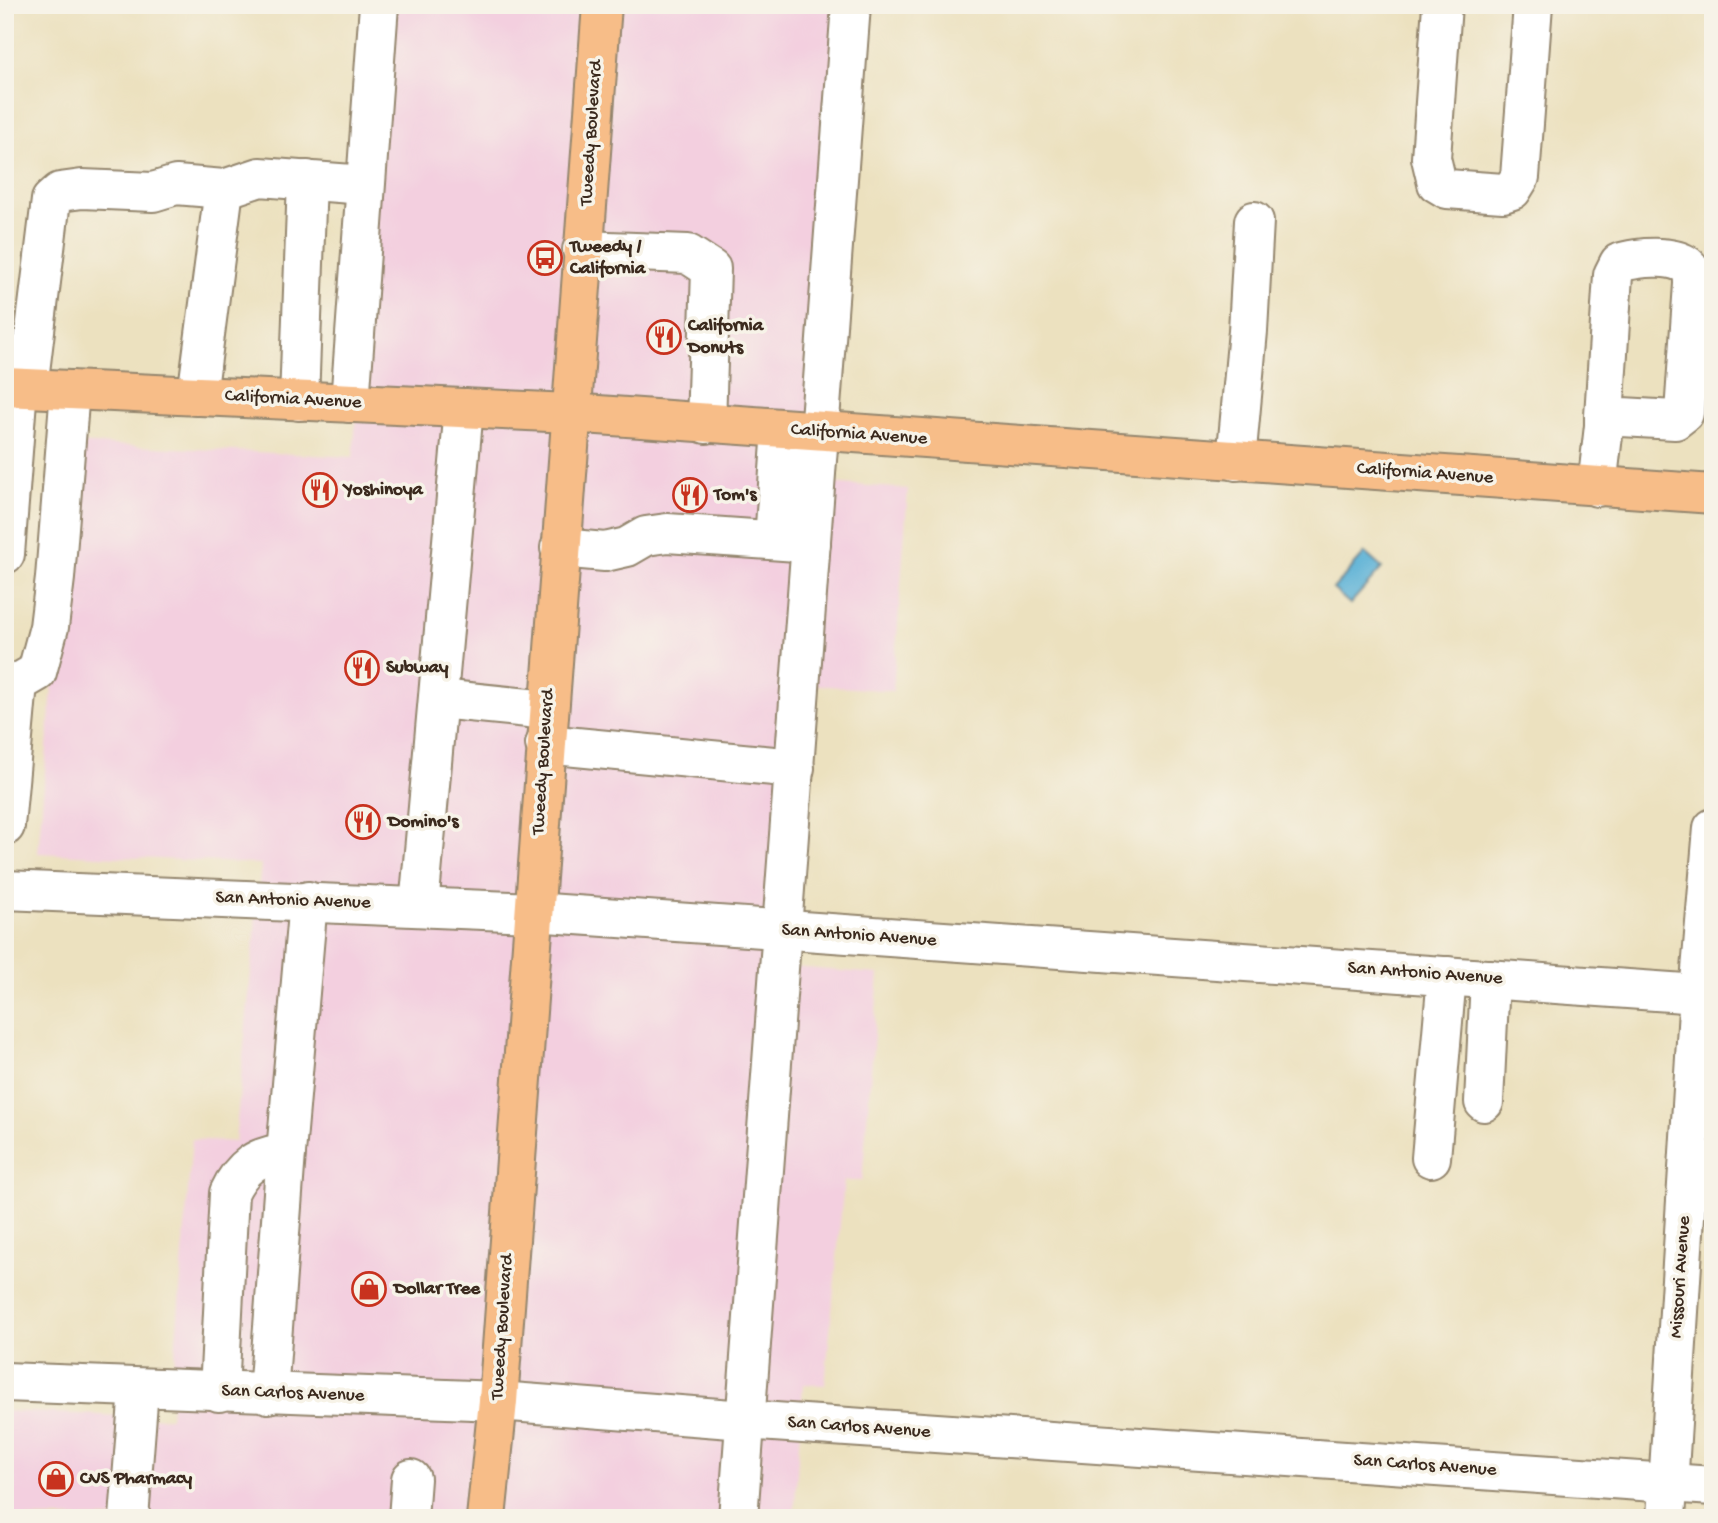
<svg xmlns="http://www.w3.org/2000/svg" width="1718" height="1523" viewBox="0 0 1718 1523" font-family="'Gochi Hand',sans-serif">
<style>
.built{fill:#f3cfdf}
.water{fill:#59b0d6;stroke:#4a6d7a;stroke-width:2}
.lines{fill:none;stroke-linecap:round;stroke-linejoin:round}
.minor-casing{stroke:#94866e;stroke-width:42}
.major-casing{stroke:#94866e;stroke-width:42}
.minor{stroke:#fff;stroke-width:38}
.major{stroke:#f7bd88;stroke-width:38}
.labels{text-anchor:middle;dominant-baseline:central;stroke-width:7;stroke-linejoin:round;paint-order:stroke}
.street-label{font-size:19px;fill:#3b2a1e;stroke:#f7f3e8}
.poi-label{font-size:19px;font-weight:bold;fill:#3b2a1e;stroke:#f7f3e8;text-anchor:start}
</style>
<rect width="100%" height="100%" fill="#f7f3e8"/>
<filter id="ink" filterUnits="userSpaceOnUse"><feTurbulence type="fractalNoise" baseFrequency=".0143" numOctaves="2"/><feDisplacementMap in="SourceGraphic" scale="14" xChannelSelector="R" yChannelSelector="G"/><feConvolveMatrix kernelMatrix="1 2 1 2 8 2 1 2 1" color-interpolation-filters="sRGB"/></filter>
<filter id="wash" filterUnits="userSpaceOnUse"><feTurbulence type="fractalNoise" baseFrequency=".00686" numOctaves="4" result="noise"/><feDisplacementMap in="SourceGraphic" scale="28" xChannelSelector="R" yChannelSelector="G"/><feGaussianBlur stdDeviation="1.57" result="paint"/><feColorMatrix in="noise" values="0 0 0 0 0 0 0 0 0 0 0 0 0 0 0 0 0 1.4 0 .05"/><feComposite in="paint" operator="in"/></filter>
<g filter="url(#wash)">
<rect width="100%" height="100%" fill="#ece1bf"/>
<polygon class="built" points="388,5 864,5 829,483 908,489 893,691 814,685 792,967 879,974 862,1181 844,1181 825,1385 803,1384 794,1518 5,1518 5,1411 170,1418 192,1139 235,1142 261,864 38,853 73,443 353,457"/>
<polygon class="water" points="1365,553 1382,568 1350,604 1333,589"/>
</g>
<g filter="url(#ink)">
<g class="lines">
<g class="minor-casing">
<g id="minor">
<polyline points="1442,5 1431,158 1437,183 1447,189 1503,193 1512,190 1520,177 1533,5"/>
<polyline points="582,250 688,254 711,269 706,424"/>
<polyline points="28,388 51,200 60,192 82,189 153,192 176,185 224,189 260,177 365,185"/>
<polyline points="197,396 224,189"/>
<polyline points="299,401 307,180"/>
<polyline points="350,403 379,5"/>
<polyline points="1236,461 1248,331 1254,221"/>
<path d="M1597,487L1604,426V416L1613,275L1619,263C1635,257 1686,252 1692,273C1693,277 1693,281 1693,284L1684,413L1675,420L1604,416"/>
<polyline points="774,540 782,429"/>
<polyline points="560,548 605,552 627,547 646,536 667,533 811,543"/>
<polyline points="5,554 18,387"/>
<polyline points="439,699 548,710"/>
<polyline points="545,744 795,768"/>
<polyline points="5,826 18,683 37,672 49,627 55,578 70,390"/>
<polyline points="5,890 533,912 1713,995"/>
<polyline points="419,907 464,408"/>
<polyline points="1484,1102 1490,979"/>
<polyline points="1431,1158 1447,976"/>
<polyline points="5,1382 498,1401 745,1420 1713,1486"/>
<path d="M219,1392L229,1193C241,1167 257,1155 286,1153"/>
<polyline points="268,1394 286,1153 308,901"/>
<polyline points="129,1518 139,1389"/>
<polyline points="408,1518 411,1479"/>
<polyline points="738,1518 851,5"/>
<polyline points="1666,1518 1699,994 1713,828"/>
</g>
</g>
<g class="major-casing">
<g id="major">
<polyline points="5,387 570,413 1713,494"/>
<polyline points="486,1518 498,1401 602,5"/>
</g>
</g>
<use href="#minor" class="minor"/>
<use href="#major" class="major"/>
</g>
</g>
<defs>
<g id="bus-ring" transform="scale(1.75)"><circle r="9.5" fill="#f7f3e8" stroke="#c8321e" stroke-width="1.5"/><path d="M-5-6H5V4H4V6H2V4H-2V6H-4V4H-5ZM-3.5-4V0h7V-4ZM-3.5 1.2v1.5H-2V1.2ZM2 1.2v1.5H3.5V1.2Z" fill="#c8321e"/></g>
<g id="restaurant-ring" transform="scale(1.75)"><circle r="9.5" fill="#f7f3e8" stroke="#c8321e" stroke-width="1.5"/><path d="M-5-6h1v4h1v-4h1v4h1v-4h1v5L-1.5 .5V6h-2V.5L-5-1ZM5-6V6H3V1.5H1.5Q1.5-4 5-6Z" fill="#c8321e"/></g>
<g id="shop-ring" transform="scale(1.75)"><circle r="9.5" fill="#f7f3e8" stroke="#c8321e" stroke-width="1.5"/><path d="M-5-2.5h2.3a2.7 3.5 0 0 1 5.4 0H5L5.5 6h-11ZM-1.5-2.5h3a1.5 2.3 0 0 0-3 0Z" fill="#c8321e"/></g>
</defs>
<g fill-rule="evenodd">
<use href="#bus-ring" x="545" y="258"/>
<use href="#restaurant-ring" x="664" y="337"/>
<use href="#restaurant-ring" x="320" y="490"/>
<use href="#restaurant-ring" x="690" y="495"/>
<use href="#restaurant-ring" x="362" y="668"/>
<use href="#restaurant-ring" x="363" y="822"/>
<use href="#shop-ring" x="369" y="1289"/>
<use href="#shop-ring" x="56" y="1479"/>
</g>
<g class="labels">
<g class="street-label">
<text transform="translate(592 133) rotate(-86)">Tweedy Boulevard</text>
<text transform="translate(293 400) rotate(3)">California Avenue</text>
<text transform="translate(859 435) rotate(4)">California Avenue</text>
<text transform="translate(1425 474) rotate(4)">California Avenue</text>
<text transform="translate(544 762) rotate(-86)">Tweedy Boulevard</text>
<text transform="translate(293 901) rotate(2)">San Antonio Avenue</text>
<text transform="translate(859 936) rotate(4)">San Antonio Avenue</text>
<text transform="translate(1425 974) rotate(4)">San Antonio Avenue</text>
<text transform="translate(1681 1277) rotate(-86)">Missouri Avenue</text>
<text transform="translate(503 1327) rotate(-86)">Tweedy Boulevard</text>
<text transform="translate(293 1394) rotate(2)">San Carlos Avenue</text>
<text transform="translate(859 1428) rotate(4)">San Carlos Avenue</text>
<text transform="translate(1425 1466) rotate(4)">San Carlos Avenue</text>
</g>
<g class="poi-label">
<text x="570" y="247">Tweedy /<tspan x="570" dy="22">California</tspan></text>
<text x="688" y="326">California<tspan x="688" dy="22">Donuts</tspan></text>
<text x="344" y="490">Yoshinoya</text>
<text x="714" y="495">Tom's</text>
<text x="386" y="668">Subway</text>
<text x="388" y="822">Domino's</text>
<text x="394" y="1289">Dollar Tree</text>
<text x="80" y="1479">CVS Pharmacy</text>
</g>
</g>
<rect width="1718" height="1523" fill="none" stroke="#f7f3e8" stroke-width="28"/>
</svg>
